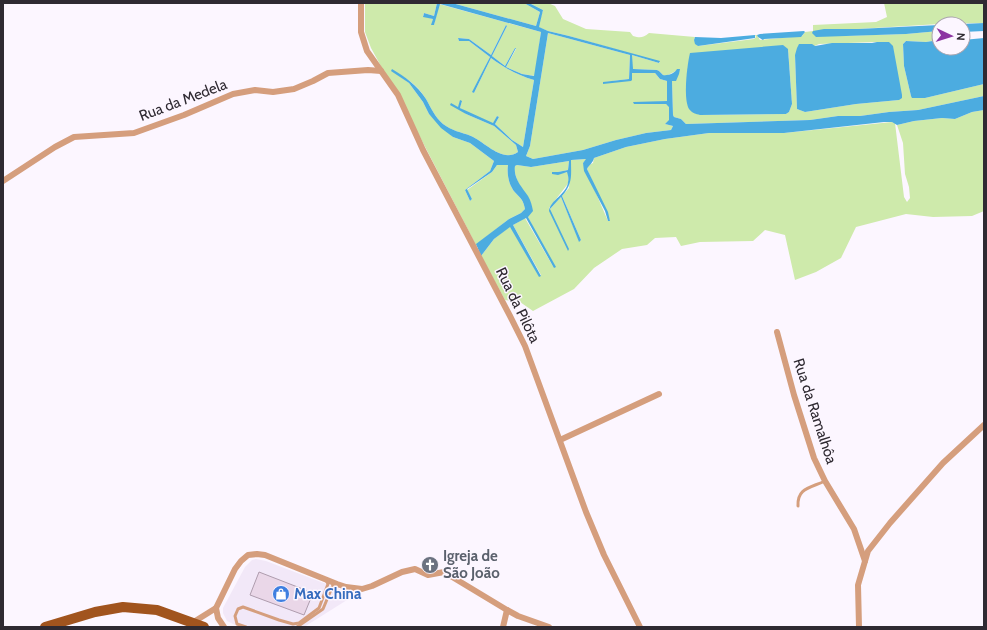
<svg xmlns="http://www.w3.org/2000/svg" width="987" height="630" viewBox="0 0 987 630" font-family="Cabin,sans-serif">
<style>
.built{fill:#f2e8f8}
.green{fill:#ceeaab;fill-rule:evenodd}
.water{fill:#4cace0;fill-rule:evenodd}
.building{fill:#ead7e8;stroke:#ae9cad}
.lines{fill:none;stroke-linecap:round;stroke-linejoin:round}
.lane{stroke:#d59e7d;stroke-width:3}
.street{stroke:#d59e7d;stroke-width:6}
.primary{stroke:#a1541e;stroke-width:10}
.labels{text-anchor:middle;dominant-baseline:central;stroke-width:3;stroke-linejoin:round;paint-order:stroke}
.street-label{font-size:15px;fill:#2f2a32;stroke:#fcf6ff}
.worship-label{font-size:15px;font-weight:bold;fill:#5b616d;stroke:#fcf6ff;text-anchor:start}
.shop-label{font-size:15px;font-weight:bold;fill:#366cbe;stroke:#fcf6ff;text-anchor:start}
</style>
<rect width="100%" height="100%" fill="#fcf6ff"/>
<polygon class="built" points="256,559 266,561 355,595 304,627 239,627 227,621 223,613 223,608 245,567 252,560"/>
<g class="green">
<path d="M365,3H437L434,16L424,13L423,16L433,19L432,25H434L439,4L541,32L535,76L522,74L506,67L516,49L515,48L505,66L492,56L507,26L506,25L491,55L469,39L458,38L459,41H469L490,57L473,92L474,93L491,58C505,68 517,75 534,80L523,147L512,140L495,124L499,117L497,116L493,124L467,112L460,108L462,101L458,107L466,114L494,126L516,145L518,152C502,163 485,142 471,136C461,132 452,131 443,124C435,117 431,108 426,99C416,83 406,78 391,70L409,83L423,102L429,114L453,137L470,143L494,161L490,171L465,190L470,201L472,199L467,190L492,172L497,165H508C507,172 508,181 512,188C516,196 523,196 525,209L521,213L509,219L477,244V247L420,137L371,48L365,32Z"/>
<polygon points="452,3 524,3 540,12 536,26"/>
<path d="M529,3H548L555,6L563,19L586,29L630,32L633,36C640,38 643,38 649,33L695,37L694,40L698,46L754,39L756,37L755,35H757L760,40L802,36L805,32L813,31V25L876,22L887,17L884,3H984V23L939,24L858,29H824L832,36H841L906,34L939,31V40L926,42L906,41L903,44L904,66L911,96L925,98L984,84V96L918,110L889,112L860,116H838L810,120L686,124L681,119L674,117L673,115L672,81L676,71L666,76L663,75L659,71L657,70L632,69V55L659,63L660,62L569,36L548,31L538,27L543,10ZM877,42H889L899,100L856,104L805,112L797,109L795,55L819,44ZM788,49L792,104L789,112L786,114L700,115Z"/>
<polygon points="548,33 630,55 629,79 604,82 632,80 632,73 655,73 660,79 667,81 667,101 634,104 666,104 669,106 669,121 665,124 673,126 671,130 646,133 616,140 583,150 533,159 526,156 530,146"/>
<polygon points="984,110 984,211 972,216 933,217 906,214 856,227 841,258 816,272 795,280 785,235 765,230 753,241 700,242 681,246 676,237 655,238 647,245 622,249 594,268 574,289 533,311 520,302 505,300 481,256 494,239 510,226 539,276 541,275 513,225 525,218 554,268 528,217 520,186 517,180 514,170 515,166 517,165 531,167 569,161 568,170 558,172 552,172 552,174 568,172 569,181 567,185 549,208 551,211 550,209 561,197 579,241 581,240 562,196 569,188 571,160 587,159 583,163 608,221 610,221 587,169 589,165 593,163 594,158 626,147 665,139 709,133 784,133 892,122 895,123 904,197 907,202 910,198 909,187 905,174 903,143 897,125 914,121 942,118 955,119 972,112"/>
</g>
<g class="water">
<path d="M437,3H452L536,26L540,12L524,3H529L543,10L539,27L548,31L569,36L660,61L659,63L632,55L633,69L657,70L659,71L663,75C668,76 675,73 677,69H680L679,74L676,81H672L673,115L674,117L681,119L686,124L810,120L838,116H860L889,112L918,110L984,96V110L972,112L955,119L942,118L914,121L897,125L892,122H884L784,133H709L665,139L626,147L594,158C593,163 589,165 587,169L608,212L610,221H608L605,211L584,171L583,163L586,159L571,160C571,176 573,183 562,196L581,240L579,242L561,197L550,209L569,249L568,251L549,211C550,200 567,194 568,182C569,179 568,175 567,172L558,175L552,174V172H558L568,170L569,161L531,167L517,165L515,166C513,178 522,187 528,196C531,201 532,206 533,211L528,217L556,267L554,268L526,218L513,225L541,276L539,277L510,227L494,239L481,256L476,244L509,219L521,213L525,209C523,196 516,196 512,188C508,181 507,172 508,165H497L492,172L467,189L472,199L470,201L465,190L490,171L494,161L470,143L453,137L441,128L429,114L423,102L409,83L391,71L392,69C405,77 417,85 426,99C431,108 435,117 443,124C452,131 461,132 471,136C485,142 502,163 518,152L516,145L494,126L466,114L450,105L451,103L458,107L460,100L462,101L460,108L493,123L497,116L499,117L495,124L512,140L523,147L534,80C517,75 505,68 491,58L474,93L472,92L490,57L469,41H459L458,38L469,39L491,55L506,25L507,26L492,56L505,66L515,48H516L506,67L522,74L534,76L541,32L440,4L434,25H431L433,19L423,17L424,13L434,16ZM548,33L630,55L629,79L603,82V84L631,81L632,80V73H655L660,79L667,81V101L633,102L634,104H666L669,107V120L665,124L673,126L671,130L646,133L616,140L583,150L533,159L526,156L530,146Z"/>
<polygon points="984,23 984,31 963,32 963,24"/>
<polygon points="939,25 939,31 906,34 816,37 812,33 813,31 824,29 858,29"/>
<polygon points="804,31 805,32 801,37 764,39 763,40 758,37 757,35 760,34"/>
<polygon points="755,35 755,38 698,46 695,44 694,40 695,37 721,38"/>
<polygon points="984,38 984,84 925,98 912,98 911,96 904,66 903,44 906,41 926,42 939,40 939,48 963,48 963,40"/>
<polygon points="877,42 889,42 893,46 902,95 902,98 899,100 856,104 805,112 797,109 795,55 797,48 799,44 812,44 815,46 832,43 872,43"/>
<path d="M783,45L788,49L792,104L789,112L786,114L700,115C696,114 692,113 689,109C683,99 687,65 690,53Z"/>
</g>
<polygon class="building" points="259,572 313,593 304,615 250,595"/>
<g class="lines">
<g class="lane">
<path d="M798,506C797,488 810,488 825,481"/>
<polyline points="246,627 237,624 235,616 238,609 243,607 279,620 293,624 299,623 319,608 328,584 326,580"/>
<polyline points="297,627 323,609 333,585 336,584"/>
</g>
<g class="street">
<polyline points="361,3 361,32 367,51 398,95 423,150 510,316 525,346 586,512 604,555 640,627"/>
<polyline points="3,181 55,147 74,137 134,133 184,115 233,94 255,90 273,92 294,89 313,81 328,73 368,70 381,71"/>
<polyline points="777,332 794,395 814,458 825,481 854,529 865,561"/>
<polyline points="560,440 659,394"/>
<polyline points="216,608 218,618 224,627"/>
<polyline points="192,623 216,608 235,569 241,561 248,555 257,554 265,555 337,584 346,587 362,589 372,586 402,572 415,569 428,575 444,572 507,610 518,616 549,627"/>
<polyline points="503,627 507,610"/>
<polyline points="859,627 858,585 868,551 890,523 943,463 984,425"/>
</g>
<polyline class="primary" points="45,627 95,612 123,607 157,610 204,627"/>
</g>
<defs>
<g id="church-disc" transform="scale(0.9)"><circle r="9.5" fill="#6b7280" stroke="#fcf6ff"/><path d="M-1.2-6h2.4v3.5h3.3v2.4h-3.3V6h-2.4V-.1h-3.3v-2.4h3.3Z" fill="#fff"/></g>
<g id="shop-disc" transform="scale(0.9)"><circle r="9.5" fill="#3f7fe0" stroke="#fcf6ff"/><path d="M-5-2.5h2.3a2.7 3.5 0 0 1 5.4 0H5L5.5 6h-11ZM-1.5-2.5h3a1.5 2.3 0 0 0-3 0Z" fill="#fff"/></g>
</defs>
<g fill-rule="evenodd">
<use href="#church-disc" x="430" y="565"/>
<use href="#shop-disc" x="281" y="594"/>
</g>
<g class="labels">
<g class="street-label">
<text transform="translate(183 100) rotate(-21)">Rua da Medela</text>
<text transform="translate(518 305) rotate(64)">Rua da Pilôta</text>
<text transform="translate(815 411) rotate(72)">Rua da Ramalhôa</text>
</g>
<g class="worship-label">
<text x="443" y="556">Igreja de<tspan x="443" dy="17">São João</tspan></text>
</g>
<g class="shop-label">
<text x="294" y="594">Max China</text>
</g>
</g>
<rect width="987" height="630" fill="none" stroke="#2f2a32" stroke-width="8"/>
<g transform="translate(951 36) rotate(94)"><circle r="19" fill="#fcf6ff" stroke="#aaa4ad"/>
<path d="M0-3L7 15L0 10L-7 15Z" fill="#8d35a2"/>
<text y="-6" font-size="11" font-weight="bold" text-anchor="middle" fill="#2f2a32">N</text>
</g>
</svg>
